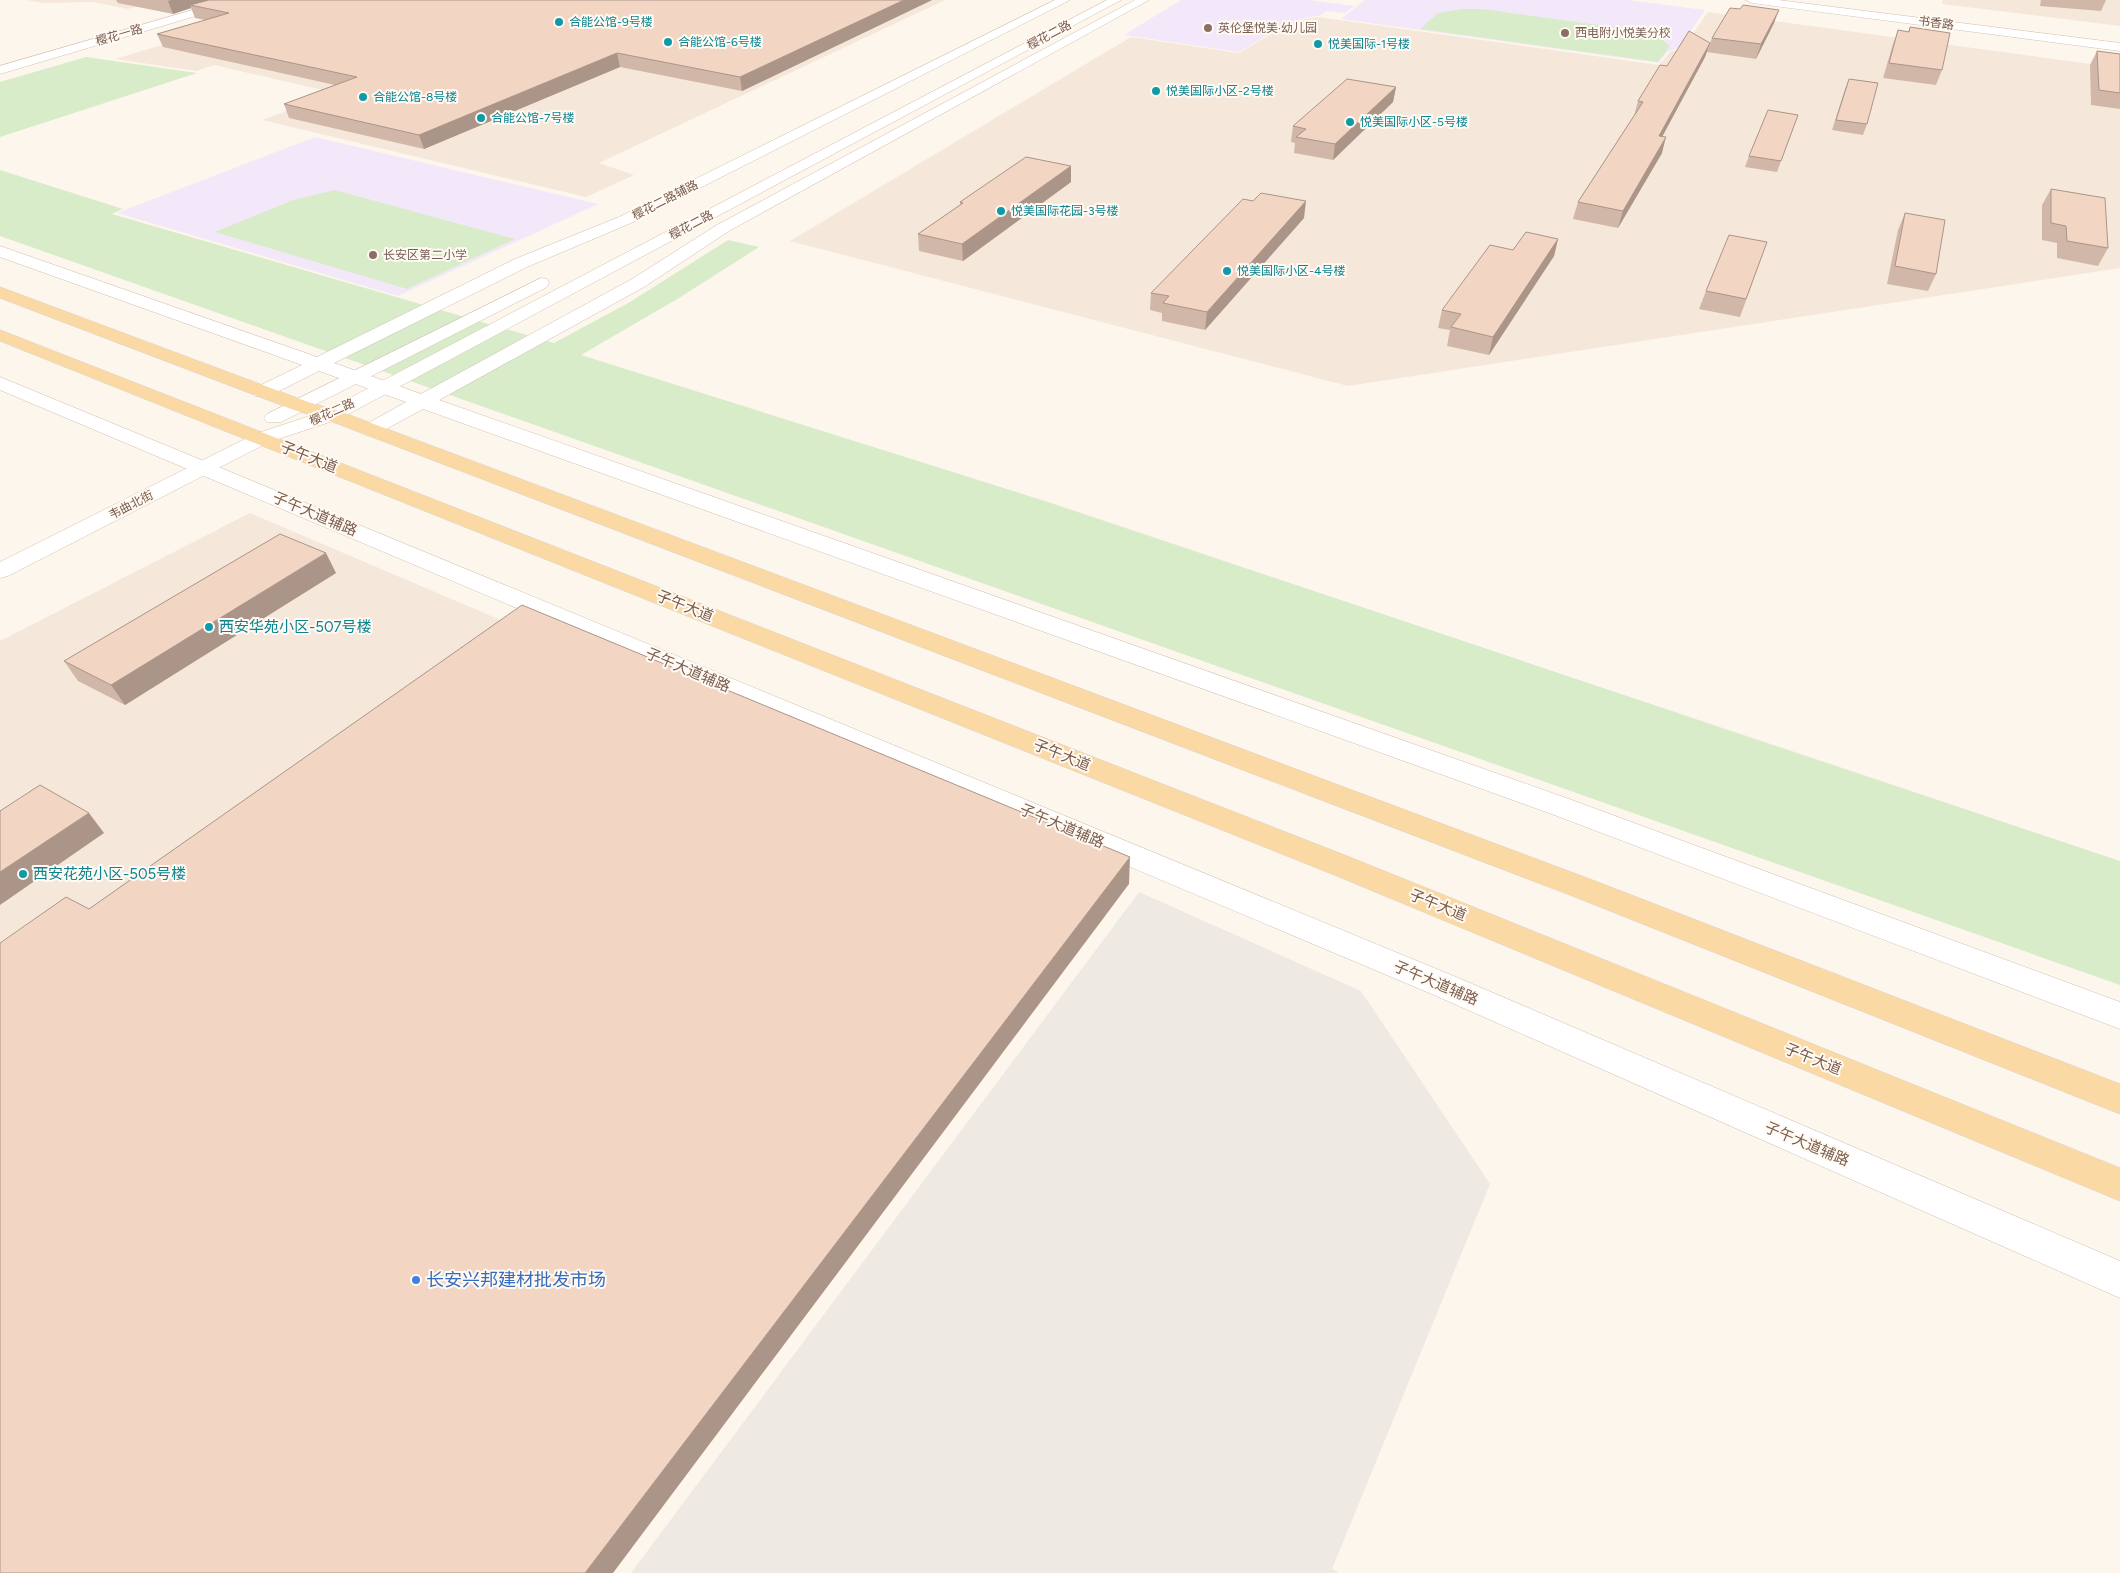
<svg xmlns="http://www.w3.org/2000/svg" width="2120" height="1573" viewBox="0 0 2120 1573" font-family="Figtree,'Noto Sans SC',sans-serif">
<style>
.residential{fill:#f5e8da}
.industrial{fill:#efe9e4}
.education{fill:#f3e8fa}
.green{fill:#d8ecc9}
.lines{fill:none;stroke-linecap:round;stroke-linejoin:round}
.street-casing{stroke:#d1beb0;stroke-width:1}
.secondary-casing{stroke:#d6c0b0;stroke-width:1}
.primary-casing{stroke:#dad1cd;stroke-width:1}
.street{fill:#fff;fill-rule:evenodd}
.secondary{fill:#fff;fill-rule:evenodd}
.primary{fill:#fbd9a5;fill-rule:evenodd}
.wall{fill:#d1b7a8}
.shaded-wall{fill:#aa9588}
.building{fill:#f3d5c3;stroke:#aa9588}
.culture-dot{fill:#0f9aa8;stroke:#fffaf3;stroke-width:2}
.education-dot{fill:#8d6e63;stroke:#fffaf3;stroke-width:2}
.shop-dot{fill:#3f7fe0;stroke:#fffaf3;stroke-width:2}
.labels{text-anchor:middle;dominant-baseline:central;stroke-width:4;stroke-linejoin:round;paint-order:stroke}
.far-culture-label{font-size:12px;fill:#0d838f;stroke:#fffaf3;text-anchor:start}
.far-street-label{font-size:12px;fill:#7a5c4d;stroke:#fffaf3}
.far-education-label{font-size:12px;fill:#785e54;stroke:#fffaf3;text-anchor:start}
.street-label{font-size:15px;fill:#7a5c4d;stroke:#fffaf3}
.culture-label{font-size:15px;fill:#0d838f;stroke:#fffaf3;text-anchor:start}
.near-shop-label{font-size:18px;fill:#366cbe;stroke:#fffaf3;text-anchor:start}
</style>
<rect width="100%" height="100%" fill="#fdf6ec"/>
<g class="residential">
<polygon points="27,0 161,0 128,9 93,2 43,3"/>
<polygon points="312,0 945,0 599,163 634,175 586,197 262,120 336,93 214,65 196,71 115,59"/>
<polygon points="1943,0 2120,0 2120,26 1942,4"/>
<polygon points="1708,12 2120,68 2120,268 1348,386 790,241 1131,37 1239,53 1294,21 1318,17 1659,65 1670,52 1682,49"/>
<polygon points="250,513 524,630 113,925 61,900 0,942 0,641"/>
</g>
<polygon class="industrial" points="1139,892 1361,991 1490,1184 1332,1569 1339,1573 631,1573"/>
<g class="education">
<polygon points="1181,0 1309,0 1354,6 1346,13 1326,11 1321,15 1292,21 1239,52 1124,35"/>
<polygon points="1365,0 1628,0 1705,10 1680,47 1667,52 1659,63 1341,19"/>
<polygon points="315,137 598,204 398,296 117,213"/>
</g>
<g class="green">
<polygon points="1462,9 1482,9 1642,31 1659,37 1670,46 1658,62 1420,29 1438,13"/>
<polygon points="86,57 197,73 0,137 0,82"/>
<polygon points="0,170 123,209 112,214 554,343 630,302 728,240 759,247 679,298 581,355 1048,502 2120,861 2120,985 0,236"/>
<polygon points="335,190 515,239 407,289 215,232 293,200"/>
</g>
<g class="lines">
<g class="street-casing">
<g id="street">
<polygon points="1055,0 1070,0 631,223 527,267 334,363 421,394 632,279 717,225 1135,0 1149,0 729,231 644,287 439,400 1569,799 2120,1002 2120,1029 1549,813 423,409 377,434 370,436 363,434 360,430 363,426 406,402 319,371 269,396 255,396 252,392 255,388 302,365 0,257 0,246 317,357 515,259 619,217"/>
<polygon points="0,377 1456,977 2120,1261 2120,1298 1434,995 0,390"/>
</g>
</g>
<g class="secondary-casing">
<g id="secondary">
<polygon points="227,0 245,0 243,2 0,74 0,66"/>
<polygon points="1107,0 1121,0 339,419 269,442 8,576 0,578 0,562 255,434 325,411"/>
<polygon points="1746,0 1778,0 2120,43 2120,51 1752,3"/>
<polygon points="541,278 547,279 549,283 547,287 281,422 267,422 264,418 267,414"/>
</g>
</g>
<g class="primary-casing">
<g id="primary">
<polygon points="0,287 308,402 339,411 1595,881 2120,1084 2120,1114 1575,897 325,419 294,410 0,298"/>
<polygon points="0,330 1352,858 2120,1168 2120,1201 1332,874 0,341"/>
</g>
</g>
<use href="#street" class="street"/>
<use href="#secondary" class="secondary"/>
<use href="#primary" class="primary"/>
</g>
<g class="wall">
<polygon points="116,0 932,0 742,91 620,67 424,149 289,118 284,104 335,85 163,47 157,34 205,20 195,18 191,8 173,14 118,3"/>
<polygon points="2041,0 2106,0 2101,11 2040,6"/>
<polygon points="1774,23 1756,59 1707,52 1712,38"/>
<polygon points="1910,27 1942,70 1936,85 1883,78 1893,44 1898,30 1908,32"/>
<polygon points="1710,43 1705,57 1662,136 1662,153 1618,228 1573,219 1578,202 1634,116 1638,101 1667,66"/>
<polygon points="2097,51 2120,54 2120,109 2091,105 2090,65"/>
<polygon points="1849,79 1867,124 1863,135 1832,130 1845,89"/>
<polygon points="1396,87 1393,102 1333,160 1294,153 1295,143 1291,142 1293,126"/>
<polygon points="1798,115 1777,172 1745,167 1749,156"/>
<polygon points="1071,166 1071,182 963,261 919,251 918,234 960,205 960,202"/>
<polygon points="2051,189 2108,248 2098,266 2057,258 2057,243 2042,240 2042,205"/>
<polygon points="1905,213 1936,274 1928,291 1887,284 1898,230"/>
<polygon points="1304,218 1205,330 1162,321 1162,313 1150,310 1151,293"/>
<polygon points="1558,239 1554,256 1489,355 1447,346 1450,330 1438,328 1442,310 1513,250"/>
<polygon points="1767,242 1740,317 1699,309 1706,291"/>
<polygon points="336,573 125,705 78,681 64,661"/>
</g>
<g class="shaded-wall">
<polygon points="171,0 220,0 190,5 191,8 173,14 168,1"/>
<polygon points="904,0 932,0 742,91 740,77"/>
<polygon points="1779,10 1774,23 1756,59 1761,44"/>
<polygon points="1710,43 1705,57 1654,152 1659,136"/>
<polygon points="617,53 620,67 424,149 419,135"/>
<polygon points="1396,87 1393,102 1333,160 1335,144"/>
<polygon points="1666,137 1662,153 1618,228 1623,211"/>
<polygon points="1071,166 1071,182 963,261 962,244"/>
<polygon points="1306,201 1304,218 1205,330 1207,312"/>
<polygon points="1558,239 1554,256 1489,355 1493,337"/>
<polygon points="326,553 336,573 125,705 111,685"/>
<polygon points="89,813 104,833 0,905 0,872"/>
<polygon points="1130,857 1129,884 613,1573 585,1573"/>
</g>
<g class="building">
<polygon points="209,0 904,0 740,77 617,53 419,135 284,104 357,77 157,34 229,13 190,5"/>
<polygon points="1743,5 1779,10 1761,44 1712,38 1730,8 1740,9"/>
<polygon points="1910,27 1950,33 1942,70 1889,63 1898,30 1909,32"/>
<polygon points="1689,31 1710,43 1659,136 1666,137 1623,211 1578,202 1643,102 1638,101 1660,65 1667,66"/>
<polygon points="2097,51 2120,54 2120,93 2099,90"/>
<polygon points="1347,79 1396,87 1335,144 1296,137 1306,129 1293,126"/>
<polygon points="1849,79 1878,83 1867,124 1836,120"/>
<polygon points="1768,110 1798,115 1781,161 1749,156"/>
<polygon points="1026,157 1071,166 962,244 918,234 963,203 960,202"/>
<polygon points="2051,189 2105,198 2108,248 2067,241 2066,226 2051,223"/>
<polygon points="1261,193 1306,201 1207,312 1163,303 1169,296 1151,293 1243,199 1253,201"/>
<polygon points="1905,213 1945,220 1936,274 1895,266"/>
<polygon points="1526,232 1558,239 1493,337 1451,327 1461,314 1442,310 1490,245 1513,250"/>
<polygon points="1729,235 1767,242 1746,299 1706,291"/>
<polygon points="280,534 326,553 111,685 64,661"/>
<polygon points="522,605 1130,857 585,1573 0,1573 0,943 66,897 89,909"/>
<polygon points="40,785 89,813 0,872 0,811"/>
</g>
<g class="culture-dot">
<circle cx="559" cy="22" r="5"/>
<circle cx="668" cy="42" r="5"/>
<circle cx="1318" cy="44" r="5"/>
<circle cx="1156" cy="91" r="5"/>
<circle cx="363" cy="97" r="5"/>
<circle cx="481" cy="118" r="5"/>
<circle cx="1350" cy="122" r="5"/>
<circle cx="1001" cy="211" r="5"/>
<circle cx="1227" cy="271" r="5"/>
<circle cx="209" cy="627" r="5"/>
<circle cx="23" cy="874" r="5"/>
</g>
<g class="education-dot">
<circle cx="1208" cy="28" r="5"/>
<circle cx="1565" cy="33" r="5"/>
<circle cx="373" cy="255" r="5"/>
</g>
<circle class="shop-dot" cx="416" cy="1280" r="5"/>
<g class="labels">
<g class="far-culture-label">
<text x="569" y="22">合能公馆-9号楼</text>
<text x="678" y="42">合能公馆-6号楼</text>
<text x="1328" y="44">悦美国际-1号楼</text>
<text x="1166" y="91">悦美国际小区-2号楼</text>
<text x="373" y="97">合能公馆-8号楼</text>
<text x="491" y="118">合能公馆-7号楼</text>
<text x="1360" y="122">悦美国际小区-5号楼</text>
<text x="1011" y="211">悦美国际花园-3号楼</text>
<text x="1237" y="271">悦美国际小区-4号楼</text>
</g>
<g class="far-street-label">
<text transform="translate(1936 23) rotate(7)">书香路</text>
<text transform="translate(119 35) rotate(-16)">樱花一路</text>
<text transform="translate(1049 35) rotate(-28)">樱花二路</text>
<text transform="translate(665 200) rotate(-27)">樱花二路辅路</text>
<text transform="translate(691 225) rotate(-28)">樱花二路</text>
<text transform="translate(332 412) rotate(-24)">樱花二路</text>
<text transform="translate(131 505) rotate(-27)">韦曲北街</text>
</g>
<g class="far-education-label">
<text x="1218" y="28">英伦堡悦美·幼儿园</text>
<text x="1575" y="33">西电附小悦美分校</text>
<text x="383" y="255">长安区第二小学</text>
</g>
<g class="street-label">
<text transform="translate(309 457) rotate(22)">子午大道</text>
<text transform="translate(315 514) rotate(23)">子午大道辅路</text>
<text transform="translate(685 606) rotate(22)">子午大道</text>
<text transform="translate(688 670) rotate(23)">子午大道辅路</text>
<text transform="translate(1062 755) rotate(22)">子午大道</text>
<text transform="translate(1062 826) rotate(23)">子午大道辅路</text>
<text transform="translate(1438 905) rotate(22)">子午大道</text>
<text transform="translate(1436 983) rotate(23)">子午大道辅路</text>
<text transform="translate(1813 1059) rotate(22)">子午大道</text>
<text transform="translate(1807 1144) rotate(23)">子午大道辅路</text>
</g>
<g class="culture-label">
<text x="219" y="627">西安华苑小区-507号楼</text>
<text x="33" y="874">西安花苑小区-505号楼</text>
</g>
<g class="near-shop-label">
<text x="426" y="1280">长安兴邦建材批发市场</text>
</g>
</g>
</svg>
